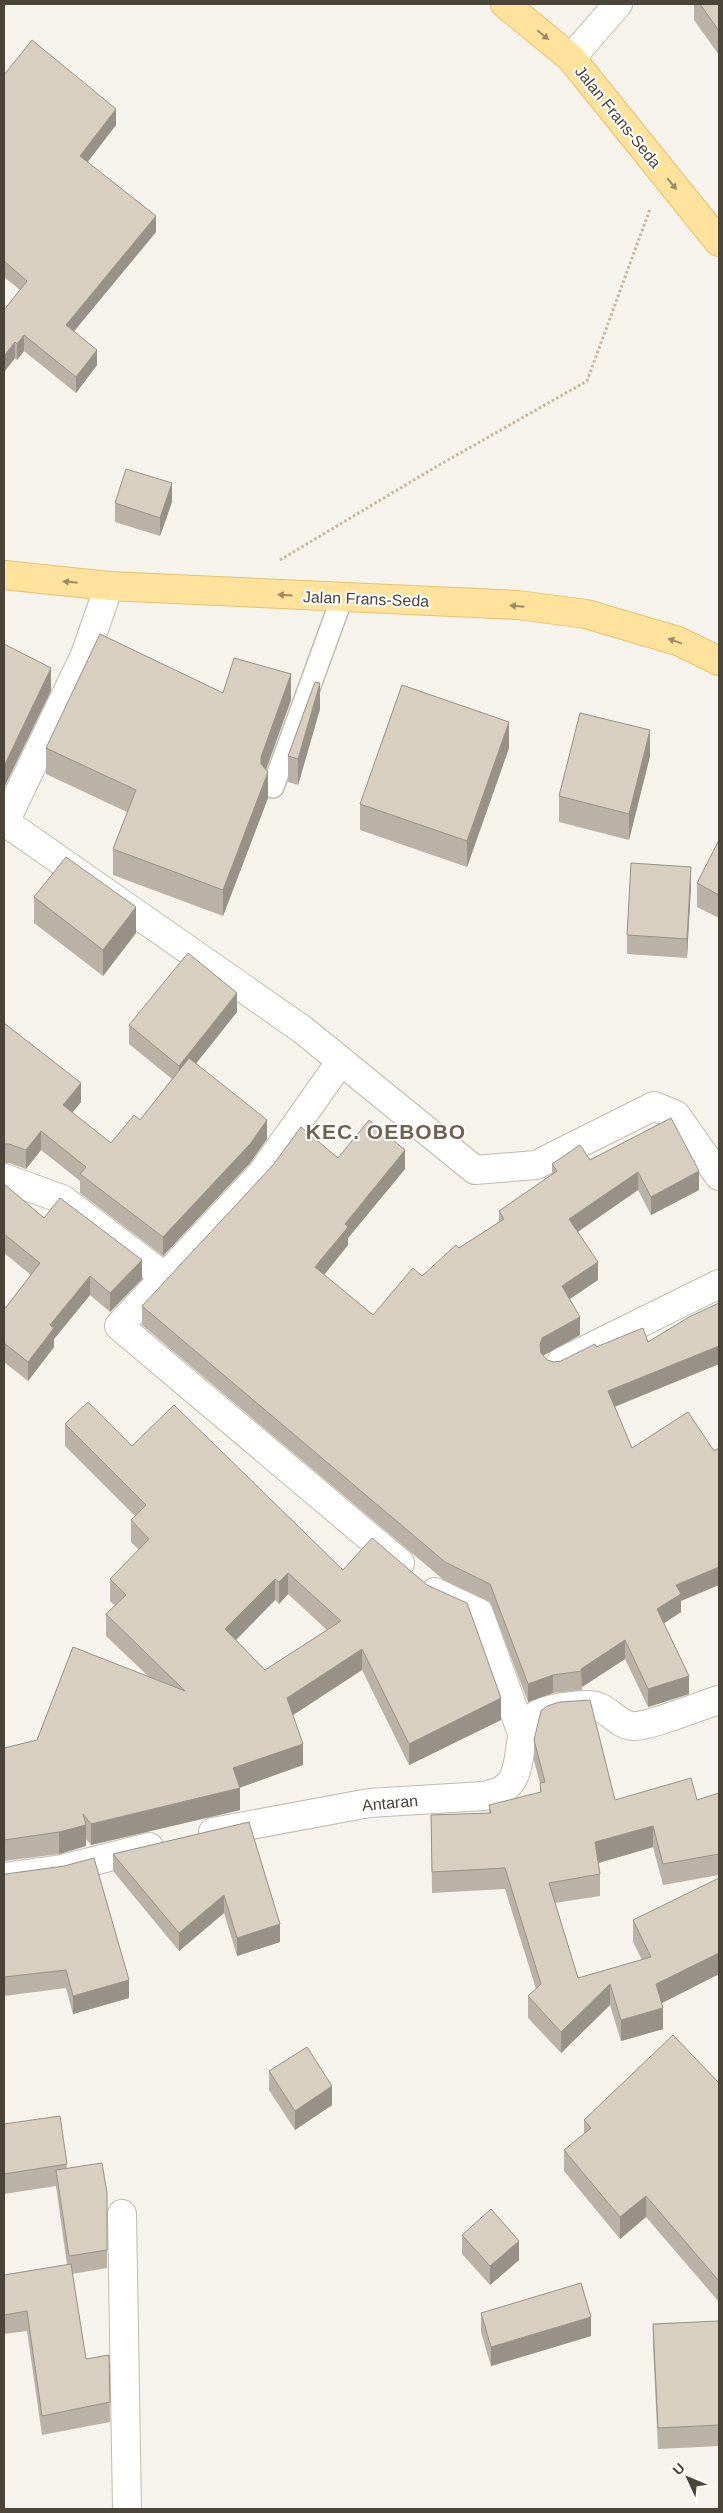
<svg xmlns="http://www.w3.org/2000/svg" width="723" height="2513" viewBox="0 0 723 2513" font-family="Helvetica,sans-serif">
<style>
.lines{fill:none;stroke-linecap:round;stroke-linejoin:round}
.lane-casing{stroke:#c2bbae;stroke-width:24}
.street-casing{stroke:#c2bbae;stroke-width:30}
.primary-casing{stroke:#e6c16a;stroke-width:30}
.path{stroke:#c4b79f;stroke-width:3;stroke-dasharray:2.5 2.5;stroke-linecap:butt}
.lane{stroke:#fff;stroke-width:21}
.street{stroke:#fff;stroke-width:28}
.primary{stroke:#ffe39c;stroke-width:28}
.wall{fill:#bab2a6;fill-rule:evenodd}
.shaded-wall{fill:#979187}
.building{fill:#d8cfc1;stroke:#979187;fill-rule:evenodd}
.oneway{fill:#9c8c66}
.labels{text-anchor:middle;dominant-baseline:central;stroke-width:4;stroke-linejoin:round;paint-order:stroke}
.street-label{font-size:16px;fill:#4b4439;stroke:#fff}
.district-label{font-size:21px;font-weight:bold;letter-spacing:1px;fill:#6e6250;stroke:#fff}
</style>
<rect width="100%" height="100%" fill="#f6f3ec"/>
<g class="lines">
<g class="lane-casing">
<polyline id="lane" points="273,787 342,598"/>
</g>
<g class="street-casing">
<g id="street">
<polyline points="571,58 618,4"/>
<polyline points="5,822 303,1030 475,1170 536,1165 654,1106 676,1115 719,1176"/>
<polyline points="4,824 85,655 109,586"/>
<polyline points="341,1061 262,1173 119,1326 400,1563"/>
<polyline points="4,1178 62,1199 164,1276"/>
<polyline points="561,1362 719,1284"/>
<polyline points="435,1592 479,1613 523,1736"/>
<path d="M213,1832L369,1803L484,1796C490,1794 498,1793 502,1790C529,1773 511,1733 535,1716C546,1708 587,1702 599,1707C611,1712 618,1724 632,1726C646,1728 702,1705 719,1700"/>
<polyline points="4,1877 62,1869 149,1847"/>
<polyline points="122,2214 127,2509"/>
</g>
</g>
<g class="primary-casing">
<g id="primary">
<polyline points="505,4 571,58 719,242"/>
<polyline points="4,575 109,586 518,605 586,614 678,641 719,661"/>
</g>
</g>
<polyline class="path" points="280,560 434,468 587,381 650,209"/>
<use href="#lane" class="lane"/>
<use href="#street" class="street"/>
<use href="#primary" class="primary"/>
</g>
<g class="wall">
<polygon points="694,4 719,4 719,55 694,20"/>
<polygon points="4,75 116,125 87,162 156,232 74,331 97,365 76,393 24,351 17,360 15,358 4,372 4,310 20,290 4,277"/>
<polygon points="172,502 160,536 115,522 115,503"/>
<polygon points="223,693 291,700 266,770 268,798 223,916 113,875 113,849 127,812 46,774 46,748"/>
<polygon points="320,709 298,785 288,782 288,756"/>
<polygon points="509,748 467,867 360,830 360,804"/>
<polygon points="650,756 629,840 559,822 559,796"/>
<polygon points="719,840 719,918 697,907 697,883"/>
<polygon points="691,886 687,958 627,954 627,935"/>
<polygon points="34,897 136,933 103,976 34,923"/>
<polygon points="237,1012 196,1063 267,1139 250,1163 163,1256 80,1193 80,1181 41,1150 26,1169 9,1163 4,1163 4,1023 81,1102 72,1112 111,1143 140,1120 172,1079 129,1044 129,1025"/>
<polygon points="671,1118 699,1190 651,1215 638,1190 577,1232 598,1280 570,1299 580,1335 543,1356 547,1360 554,1362 561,1361 596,1347 648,1342 719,1303 719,1364 615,1407 681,1601 681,1612 664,1623 689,1694 648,1707 625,1659 582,1687 582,1690 553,1693 528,1702 490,1602 445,1581 142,1325 142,1306 338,1158 405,1169 348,1238 348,1245 324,1275 373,1315 422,1276 459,1248 499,1222 499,1211 552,1175 552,1164 590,1160"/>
<polygon points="4,1175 5,1185 44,1218 142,1279 110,1312 90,1295 54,1339 54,1347 28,1381 4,1362 4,1310 31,1275 4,1253"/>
<path d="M65,1424L132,1446L343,1570L501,1720L409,1765L362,1670L293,1715L303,1765L239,1788L240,1810L91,1845L86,1839V1846L59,1854L4,1861V1748L37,1740L148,1676L106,1636V1614L115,1606L110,1601V1579L139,1550L131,1542V1520L135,1516L65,1446ZM288,1594L327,1630L265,1670L236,1640L275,1600L279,1604Z"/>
<polygon points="534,1740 615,1800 697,1800 719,1793 719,1875 663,1885 653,1847 598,1863 600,1874 600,1896 555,1903 578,1978 642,1960 633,1942 633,1920 719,1878 719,1974 662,2003 663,2029 621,2041 610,2005 561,2053 528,2018 528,1996 536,1989 505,1889 432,1893 431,1815 489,1813 489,1805 540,1793 540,1783 534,1761"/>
<polygon points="249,1822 280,1942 237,1956 224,1913 179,1951 113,1871 113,1854"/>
<polygon points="4,1874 129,1998 73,2014 66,1988 4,1996"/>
<polygon points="269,2071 332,2105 295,2130 269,2090"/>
<polygon points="719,2083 719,2302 646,2217 620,2239 564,2171 564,2150 584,2134 584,2120"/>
<polygon points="4,2124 67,2164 67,2168 107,2193 107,2268 72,2274 86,2359 109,2355 110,2422 42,2435 27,2331 4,2334 4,2275 67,2265 56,2186 4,2194"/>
<polygon points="462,2235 519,2260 490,2285 462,2254"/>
<polygon points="481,2313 591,2336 491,2366 481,2332"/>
<polygon points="719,2321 719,2446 658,2449 653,2346 653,2324"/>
</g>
<g class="shaded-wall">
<polygon points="116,109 116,125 80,172 80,156"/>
<polygon points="156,216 156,232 66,341 66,325"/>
<polygon points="24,335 24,351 17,360 17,344"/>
<polygon points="15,342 15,358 4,372 4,356"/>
<polygon points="97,350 97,365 76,393 76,377"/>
<polygon points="172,483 172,502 160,536 160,518"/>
<polygon points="51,668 51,691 4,788 4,766"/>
<polygon points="291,674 291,700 261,783 261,790 261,757"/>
<polygon points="320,683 320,709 298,785 298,759"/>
<polygon points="509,722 509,748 467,867 467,841"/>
<polygon points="650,730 650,756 629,840 629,814"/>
<polygon points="268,772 268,798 223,916 223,890"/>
<polygon points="691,867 691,886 687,958 687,939"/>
<polygon points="136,907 136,933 103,976 103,950"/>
<polygon points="237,993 237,1012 179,1085 179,1066"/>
<polygon points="81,1083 81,1102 63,1124 63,1105"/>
<polygon points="267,1120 267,1139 250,1163 163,1256 163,1237"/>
<polygon points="41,1131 41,1150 26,1169 26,1150"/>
<polygon points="405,1150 405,1169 348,1238 348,1245 315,1286 315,1267 345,1224"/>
<polygon points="699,1171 699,1190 651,1215 651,1197"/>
<polygon points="638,1172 638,1190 569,1238 569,1219"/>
<polygon points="142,1260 142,1279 110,1312 110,1293"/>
<polygon points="598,1262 598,1280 562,1304 562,1286"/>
<polygon points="90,1276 90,1295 54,1339 54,1347 28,1381 28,1362 50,1325"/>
<polygon points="580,1317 580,1335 542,1356 540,1364 540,1345 542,1338"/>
<polygon points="719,1346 719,1364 608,1409 608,1391"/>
<polygon points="719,1567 719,1585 681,1601 681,1612 657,1628 657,1609 676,1585"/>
<polygon points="288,1573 288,1594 279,1604 279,1582"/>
<polygon points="275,1579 275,1600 225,1651 225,1629"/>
<polygon points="625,1640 625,1659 582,1687 581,1669"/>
<polygon points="362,1649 362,1670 287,1719 287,1698"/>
<polygon points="553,1675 553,1693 528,1702 528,1684"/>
<polygon points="689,1676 689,1694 648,1707 648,1689"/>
<polygon points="501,1698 501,1720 409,1765 409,1744"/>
<polygon points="303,1744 303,1765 233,1790 233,1768"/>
<polygon points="240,1788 240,1810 91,1845 91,1824"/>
<polygon points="86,1825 86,1846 59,1854 59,1832"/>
<polygon points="653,1826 653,1847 595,1864 595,1842"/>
<polygon points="224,1895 224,1913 179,1951 179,1933"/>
<polygon points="280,1924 280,1942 237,1956 237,1938"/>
<polygon points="719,1953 719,1974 656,2006 656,1984"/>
<polygon points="129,1980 129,1998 73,2014 73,1996"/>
<polygon points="610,1984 610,2005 561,2053 561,2032"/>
<polygon points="663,2008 663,2029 621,2041 621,2020"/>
<polygon points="332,2086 332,2105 295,2130 295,2111"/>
<polygon points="646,2196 646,2217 620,2239 620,2217"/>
<polygon points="519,2241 519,2260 490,2285 490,2266"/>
<polygon points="591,2317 591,2336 491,2366 491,2347"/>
</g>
<g class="building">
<polygon points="700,4 719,4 719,31"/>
<polygon points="32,40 116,109 80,156 156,216 66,325 97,350 76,377 24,335 17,344 15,342 4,356 4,310 27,281 4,261 4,75"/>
<polygon points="126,469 172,483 160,518 115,503"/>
<polygon points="100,634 223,693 234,658 291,674 261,757 261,764 268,772 223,890 113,849 136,790 46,748"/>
<polygon points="4,644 51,668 4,766"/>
<polygon points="315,682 320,683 298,759 288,756"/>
<polygon points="402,685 509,722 467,841 360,804"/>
<polygon points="580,713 650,730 629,814 559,796"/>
<polygon points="719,840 719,895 697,883"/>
<polygon points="66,857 136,907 103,950 34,897"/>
<polygon points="631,863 691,867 687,939 627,935"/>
<polygon points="188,953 237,993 179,1066 129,1025"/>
<polygon points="4,1023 81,1083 63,1105 111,1143 134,1115 140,1120 189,1058 267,1120 250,1144 163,1237 80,1174 86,1167 41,1131 26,1150 9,1144 4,1144"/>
<polygon points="671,1118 699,1171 651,1197 638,1172 569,1219 598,1262 562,1286 580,1317 542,1338 540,1345 541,1353 547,1360 554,1362 561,1361 595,1344 596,1347 643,1328 648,1342 689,1317 719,1303 719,1346 608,1391 632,1448 688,1412 714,1451 719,1448 719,1567 676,1585 681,1594 657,1609 689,1676 648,1689 625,1640 581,1669 582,1671 553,1675 528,1684 490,1584 445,1562 142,1306 273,1165 301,1127 338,1158 369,1120 405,1150 345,1224 348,1227 315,1267 373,1315 413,1268 422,1276 456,1245 459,1248 504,1219 499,1211 557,1171 552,1164 580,1145 590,1160"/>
<polygon points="4,1184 44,1218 60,1198 142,1260 110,1293 90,1276 50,1325 54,1328 28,1362 4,1343 4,1310 40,1263 4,1234"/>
<path d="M88,1402L132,1446L174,1405L343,1570L372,1538L427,1585L467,1603L501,1698L409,1744L362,1649L287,1698L303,1744L233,1768L240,1788L91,1824L83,1814L86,1825L59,1832L4,1840V1748L37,1740L73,1647L185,1691L106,1614L126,1595L110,1579L149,1539L131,1520L146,1505L65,1424ZM288,1573L341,1621L265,1670L225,1629L275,1579L279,1582Z"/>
<polygon points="590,1700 615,1800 691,1778 697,1800 719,1793 719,1854 663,1864 653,1826 595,1842 600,1874 549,1883 578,1978 651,1957 633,1920 719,1878 719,1953 656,1984 663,2008 621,2020 610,1984 561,2032 528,1996 541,1984 505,1868 432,1872 431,1815 491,1813 489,1805 541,1792 540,1783 545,1782 534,1740 541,1711 547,1706 560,1702"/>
<polygon points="249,1822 280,1924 237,1938 224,1895 179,1933 113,1854"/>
<polygon points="94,1858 129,1980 73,1996 66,1970 4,1977 4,1874 6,1874 64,1866"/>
<polygon points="673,2035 719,2083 719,2281 646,2196 620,2217 564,2150 591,2128 584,2120"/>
<polygon points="307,2047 332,2086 295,2111 269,2071"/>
<polygon points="60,2116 67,2164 4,2174 4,2124"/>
<polygon points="102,2163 107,2193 107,2250 69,2256 56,2170"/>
<polygon points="491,2209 519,2241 490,2266 462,2235"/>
<polygon points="71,2264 86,2359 109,2355 110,2402 42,2416 27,2311 4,2315 4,2275"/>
<polygon points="581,2283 591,2317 491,2347 481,2313"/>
<polygon points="719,2321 719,2425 658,2428 653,2324"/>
</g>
<defs><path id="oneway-solid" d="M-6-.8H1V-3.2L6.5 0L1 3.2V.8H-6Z" transform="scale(1.25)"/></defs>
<g class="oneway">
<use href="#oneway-solid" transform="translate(543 35) rotate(39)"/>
<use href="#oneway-solid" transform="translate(672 184) rotate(51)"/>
<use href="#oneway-solid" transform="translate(70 582) rotate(-174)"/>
<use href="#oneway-solid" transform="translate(285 595) rotate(-177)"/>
<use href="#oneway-solid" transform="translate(517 606) rotate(-175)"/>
<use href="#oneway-solid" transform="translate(675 641) rotate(-160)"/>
</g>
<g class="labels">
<g class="street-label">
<text transform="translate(618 117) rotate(51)">Jalan Frans-Seda</text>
<text transform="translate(366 599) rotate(2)">Jalan Frans-Seda</text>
<text transform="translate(390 1803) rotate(-5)">Antaran</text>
</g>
<g class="district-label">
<text x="386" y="1131">KEC. OEBOBO</text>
</g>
</g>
<rect width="723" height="2513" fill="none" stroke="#4b4439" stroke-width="10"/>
<g transform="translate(688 2478) rotate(314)" stroke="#ffffff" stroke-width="4" paint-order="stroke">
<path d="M0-4L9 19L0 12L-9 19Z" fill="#4b4439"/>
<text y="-8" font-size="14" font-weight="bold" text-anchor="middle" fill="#4b4439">U</text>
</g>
</svg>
